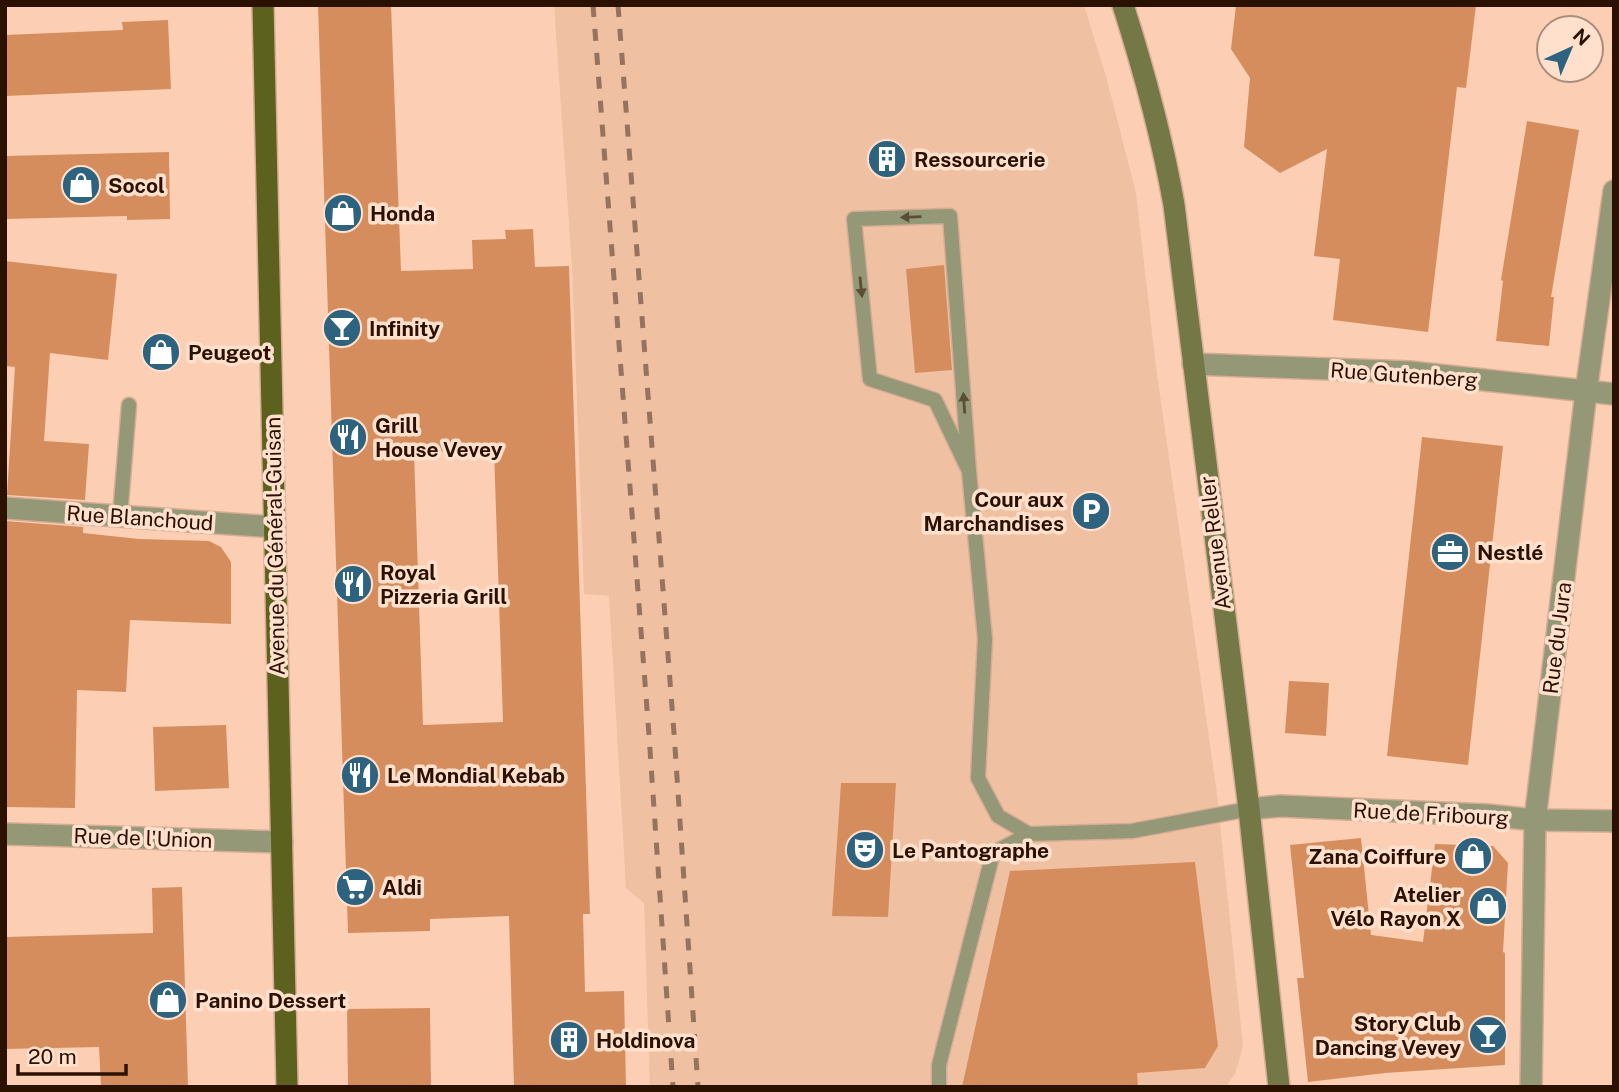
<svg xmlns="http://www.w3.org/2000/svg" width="1619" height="1092" viewBox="0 0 1619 1092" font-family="'Public Sans',sans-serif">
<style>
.built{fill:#f0c0a2}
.building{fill:#d58d5e;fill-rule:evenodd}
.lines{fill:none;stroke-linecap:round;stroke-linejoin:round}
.lane-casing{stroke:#d6ad94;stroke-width:17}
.street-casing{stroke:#d6ad94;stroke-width:24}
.secondary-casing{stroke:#d6ad94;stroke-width:24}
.primary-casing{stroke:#d6ad94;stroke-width:24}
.lane{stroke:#949877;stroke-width:14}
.street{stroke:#949877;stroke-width:21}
.secondary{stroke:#737846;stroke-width:21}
.primary{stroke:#5c611d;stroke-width:21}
.rail{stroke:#96735d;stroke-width:5;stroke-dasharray:12 12;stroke-linecap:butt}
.oneway{fill:#5a4e36}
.labels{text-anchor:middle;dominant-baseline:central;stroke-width:7;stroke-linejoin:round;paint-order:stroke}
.poi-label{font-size:21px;font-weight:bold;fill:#2b1100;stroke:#ffe0cd;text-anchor:start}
.street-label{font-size:21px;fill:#2b1100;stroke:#ffe0cd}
</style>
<rect width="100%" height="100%" fill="#fccfb4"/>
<polygon class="built" points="554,5 1084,5 1106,76 1136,193 1156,367 1217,794 1243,1047 1235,1074 1225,1087 650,1087 644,903 626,888 609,596 584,594 572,268"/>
<g class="building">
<path d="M318,5H391L401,271L473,269L472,240L506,239L505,230L533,229L535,267L569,266L590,914H583L585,992L624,991L626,1087H514L509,916L430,919V931L348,933ZM494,450L503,722L423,725L414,452Z"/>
<polygon points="1236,5 1476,5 1466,88 1457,87 1428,332 1333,320 1340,259 1314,256 1327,149 1280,173 1244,147 1250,78 1231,49"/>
<polygon points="168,20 171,89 5,96 5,35 123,30 122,22"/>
<polygon points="1527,121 1579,130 1551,297 1554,297 1549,346 1496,341 1503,281 1501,280"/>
<polygon points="169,152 170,219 127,220 127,216 5,219 5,156"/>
<polygon points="5,261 117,274 108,360 50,353 44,441 89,444 85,500 7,495 15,367 5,366"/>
<polygon points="944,265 952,370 915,373 906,269"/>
<polygon points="1422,437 1503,446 1468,765 1387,756"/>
<polygon points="5,521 83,527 83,533 139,539 209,541 221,547 231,562 231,624 130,620 126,692 77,690 75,808 5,807"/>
<polygon points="1289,681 1329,683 1326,736 1285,733"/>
<polygon points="226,725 229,788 155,791 153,727"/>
<polygon points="841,783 896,783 888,917 832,916"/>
<polygon points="1361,838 1371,935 1423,942 1435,844 1493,846 1508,863 1503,952 1505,953 1505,1065 1385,1073 1308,1082 1297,978 1304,978 1290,845"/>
<polygon points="1195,862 1218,1046 1205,1068 1137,1073 1138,1087 962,1087 1010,871"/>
<polygon points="182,887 188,1087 101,1087 99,1047 5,1049 5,937 153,933 152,888"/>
<polygon points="430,1008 431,1087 348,1087 347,1009"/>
</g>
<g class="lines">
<g class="lane-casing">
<g id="lane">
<polyline points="969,471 935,400 870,379 854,219 950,216 969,471 985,639 978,778 998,816 1029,834 1132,831 1249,809"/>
<polyline points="120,516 129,405"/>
<polyline points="939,1087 939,1065 993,853 1029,834"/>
</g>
</g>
<g class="street-casing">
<g id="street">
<polyline points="1193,364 1410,372 1614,394"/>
<polyline points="5,508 274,527"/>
<polyline points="1249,809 1280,806 1487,815 1535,820 1614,821"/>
<polyline points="5,834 282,842"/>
<polyline points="1531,1087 1535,820 1586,392 1614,191"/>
</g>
</g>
<g class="secondary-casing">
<path id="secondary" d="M1123,5C1144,71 1162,137 1174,205L1249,809L1279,1087"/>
</g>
<g class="primary-casing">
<polyline id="primary" points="263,5 287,1087"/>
</g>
<use href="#lane" class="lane"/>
<use href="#street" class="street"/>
<use href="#secondary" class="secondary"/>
<use href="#primary" class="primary"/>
<g class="rail">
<polyline points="593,5 649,735 673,1087"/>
<polyline points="618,5 674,733 698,1087"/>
</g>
</g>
<defs><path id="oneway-solid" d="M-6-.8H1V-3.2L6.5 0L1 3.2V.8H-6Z" transform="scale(1.75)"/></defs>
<g class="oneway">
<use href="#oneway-solid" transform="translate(911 217) rotate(178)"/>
<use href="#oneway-solid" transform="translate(861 287) rotate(84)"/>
<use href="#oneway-solid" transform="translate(964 403) rotate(-94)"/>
</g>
<defs>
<g id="building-disc" transform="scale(2.0125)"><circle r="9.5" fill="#2e637f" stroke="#ffe0cd"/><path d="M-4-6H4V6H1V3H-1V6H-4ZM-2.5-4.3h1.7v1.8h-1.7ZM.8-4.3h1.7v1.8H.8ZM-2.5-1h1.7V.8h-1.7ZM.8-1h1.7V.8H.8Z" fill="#fff"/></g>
<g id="shop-disc" transform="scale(2.0125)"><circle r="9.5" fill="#2e637f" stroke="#ffe0cd"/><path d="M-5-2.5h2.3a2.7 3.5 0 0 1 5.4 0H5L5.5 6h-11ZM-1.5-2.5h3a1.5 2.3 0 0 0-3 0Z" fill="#fff"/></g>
<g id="bar-disc" transform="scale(2.0125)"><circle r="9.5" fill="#2e637f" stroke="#ffe0cd"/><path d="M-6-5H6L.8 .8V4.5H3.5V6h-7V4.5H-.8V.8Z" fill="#fff"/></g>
<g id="restaurant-disc" transform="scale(2.0125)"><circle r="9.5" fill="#2e637f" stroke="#ffe0cd"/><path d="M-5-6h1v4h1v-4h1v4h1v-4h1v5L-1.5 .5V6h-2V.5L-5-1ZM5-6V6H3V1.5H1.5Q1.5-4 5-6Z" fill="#fff"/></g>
<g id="parking-disc" transform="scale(2.0125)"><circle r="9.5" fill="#2e637f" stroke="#ffe0cd"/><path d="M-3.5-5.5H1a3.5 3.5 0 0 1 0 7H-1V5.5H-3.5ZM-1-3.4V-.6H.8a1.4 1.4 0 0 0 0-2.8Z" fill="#fff"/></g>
<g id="office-disc" transform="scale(2.0125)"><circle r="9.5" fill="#2e637f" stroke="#ffe0cd"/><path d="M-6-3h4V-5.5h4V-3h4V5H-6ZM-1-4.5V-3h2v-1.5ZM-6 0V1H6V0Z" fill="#fff"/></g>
<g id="theatre-disc" transform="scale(2.0125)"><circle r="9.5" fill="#2e637f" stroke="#ffe0cd"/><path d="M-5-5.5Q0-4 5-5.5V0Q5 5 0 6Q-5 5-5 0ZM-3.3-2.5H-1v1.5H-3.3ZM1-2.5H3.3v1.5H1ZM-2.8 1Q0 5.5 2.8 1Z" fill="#fff"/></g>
<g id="supermarket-disc" transform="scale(2.0125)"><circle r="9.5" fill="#2e637f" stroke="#ffe0cd"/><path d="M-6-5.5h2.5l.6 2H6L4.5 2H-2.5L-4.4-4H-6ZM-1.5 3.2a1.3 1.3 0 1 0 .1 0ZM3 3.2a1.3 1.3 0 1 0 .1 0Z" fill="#fff"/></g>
</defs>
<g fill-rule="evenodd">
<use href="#building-disc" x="887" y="159"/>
<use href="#shop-disc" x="81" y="185"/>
<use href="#shop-disc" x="343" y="213"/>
<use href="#bar-disc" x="342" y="328"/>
<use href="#shop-disc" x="161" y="352"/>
<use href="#restaurant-disc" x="348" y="437"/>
<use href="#parking-disc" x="1091" y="511"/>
<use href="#office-disc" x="1450" y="552"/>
<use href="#restaurant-disc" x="353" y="584"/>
<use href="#restaurant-disc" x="360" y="775"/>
<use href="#theatre-disc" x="865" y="850"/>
<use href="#shop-disc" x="1473" y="856"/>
<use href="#supermarket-disc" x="355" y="887"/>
<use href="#shop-disc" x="1488" y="906"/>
<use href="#shop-disc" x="168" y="1000"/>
<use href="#bar-disc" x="1488" y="1035"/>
<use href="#building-disc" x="569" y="1040"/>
</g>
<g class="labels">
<g class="poi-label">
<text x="914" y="159">Ressourcerie</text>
<text x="108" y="185">Socol</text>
<text x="370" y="213">Honda</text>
<text x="369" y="328">Infinity</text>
<text x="188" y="352">Peugeot</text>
<text x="375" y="425">Grill<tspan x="375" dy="24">House Vevey</tspan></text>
<text x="1064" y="499" text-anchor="end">Cour aux<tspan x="1064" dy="24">Marchandises</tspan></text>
<text x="1477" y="552">Nestlé</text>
<text x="380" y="572">Royal<tspan x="380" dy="24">Pizzeria Grill</tspan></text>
<text x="387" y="775">Le Mondial Kebab</text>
<text x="892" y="850">Le Pantographe</text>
<text x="1446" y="856" text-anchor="end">Zana Coiffure</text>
<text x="382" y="887">Aldi</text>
<text x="1461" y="894" text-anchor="end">Atelier<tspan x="1461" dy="24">Vélo Rayon X</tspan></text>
<text x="195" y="1000">Panino Dessert</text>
<text x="1461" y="1023" text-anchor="end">Story Club<tspan x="1461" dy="24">Dancing Vevey</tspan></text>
<text x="596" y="1040">Holdinova</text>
</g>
<g class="street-label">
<text transform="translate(1404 375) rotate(4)">Rue Gutenberg</text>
<text transform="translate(140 518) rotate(4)">Rue Blanchoud</text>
<text transform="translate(1215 543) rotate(-97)">Avenue Reller</text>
<text transform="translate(275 546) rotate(-91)">Avenue du Général-Guisan</text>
<text transform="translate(1557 638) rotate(-83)">Rue du Jura</text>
<text transform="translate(1431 814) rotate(3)">Rue de Fribourg</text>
<text transform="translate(143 838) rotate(2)">Rue de l'Union</text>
</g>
</g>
<rect width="1619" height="1092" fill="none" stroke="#2b1100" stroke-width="14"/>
<g transform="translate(1570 49) rotate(44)"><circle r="33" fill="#ffe0cd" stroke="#aa8d7b" stroke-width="2"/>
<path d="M0-5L12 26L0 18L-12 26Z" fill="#2e637f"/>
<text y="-10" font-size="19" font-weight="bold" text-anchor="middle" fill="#2b1100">N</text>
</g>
<path d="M18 1064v10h108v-10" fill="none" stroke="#2b1100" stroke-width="3.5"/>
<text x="28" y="1064" font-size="21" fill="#2b1100" stroke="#ffe0cd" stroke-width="5" paint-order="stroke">20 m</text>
</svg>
